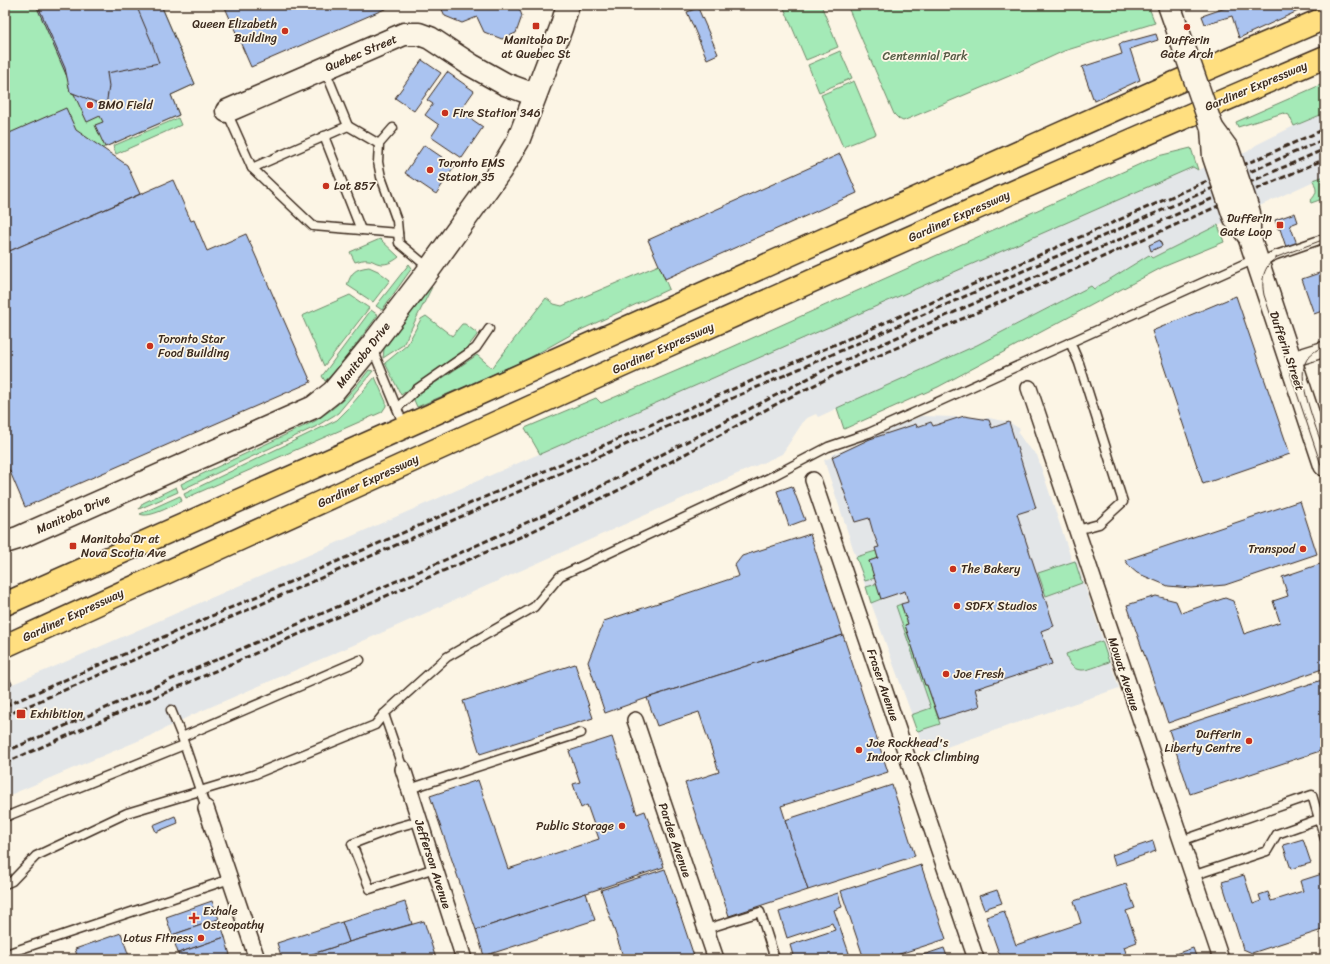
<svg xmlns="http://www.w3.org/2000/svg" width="1330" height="964" viewBox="0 0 1330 964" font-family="Sriracha,sans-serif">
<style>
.built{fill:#e3e6e8}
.green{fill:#a4eab7;stroke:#708a6a}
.building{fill:#aac3f0;stroke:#3b2a1e}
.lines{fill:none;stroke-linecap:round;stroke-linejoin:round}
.lane-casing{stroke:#3b2a1e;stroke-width:11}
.street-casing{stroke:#3b2a1e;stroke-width:18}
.secondary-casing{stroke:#3b2a1e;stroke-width:25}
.highway-casing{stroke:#3b2a1e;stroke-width:25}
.lane{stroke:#fcf5e5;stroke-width:8}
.street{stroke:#fcf5e5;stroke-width:15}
.secondary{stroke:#fcf5e5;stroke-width:22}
.highway{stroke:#ffdf80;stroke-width:22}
.tram{stroke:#3b2a1e;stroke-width:1}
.rail{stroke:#3b2a1e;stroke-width:3;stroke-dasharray:6 3;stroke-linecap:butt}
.secondary-bridge-casing{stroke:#3b2a1e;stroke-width:25;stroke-linecap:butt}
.secondary-bridge{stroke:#fcf5e5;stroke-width:22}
.poi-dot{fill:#c8321e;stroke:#fcf5e5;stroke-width:1.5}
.labels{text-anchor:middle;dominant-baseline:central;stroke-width:3.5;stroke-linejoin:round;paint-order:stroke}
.poi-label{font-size:12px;fill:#3b2a1e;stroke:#fcf5e5;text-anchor:start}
.street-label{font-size:12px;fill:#3b2a1e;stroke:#fcf5e5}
.park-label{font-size:12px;fill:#555a44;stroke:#fcf5e5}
</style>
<rect width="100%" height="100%" fill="#fcf5e5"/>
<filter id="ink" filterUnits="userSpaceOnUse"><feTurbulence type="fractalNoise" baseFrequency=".025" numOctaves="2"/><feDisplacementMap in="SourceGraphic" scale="8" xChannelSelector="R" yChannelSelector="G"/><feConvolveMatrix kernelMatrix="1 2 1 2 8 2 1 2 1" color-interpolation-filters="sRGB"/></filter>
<g filter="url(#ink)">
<g class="built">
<polygon points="1325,113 1325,176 1218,225 1152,258 1149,255 1094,289 1091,286 977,345 818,417 816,414 805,419 782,454 372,637 192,715 152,735 5,797 5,687 49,669 1193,167 1198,170 1247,152 1256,145 1294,126"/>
<polygon points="921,416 989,418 1009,422 1020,429 1018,433 1027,446 1037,455 1072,561 1076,559 1119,688 926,754 871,603 824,460 832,457 832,455"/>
</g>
<g class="green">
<polygon points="5,5 161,5 195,84 171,95 179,115 5,190"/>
<polygon points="790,5 821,5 838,47 806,60 784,8"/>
<polygon points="847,5 1148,5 1155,23 1064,51 1014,74 903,121 899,119 894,114"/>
<polygon points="840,51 852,78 819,92 808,65"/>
<polygon points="854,81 876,134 843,147 821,95"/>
<polygon points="1325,83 1325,113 1294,126 1289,115 1283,113 1238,127 1236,122"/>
<polygon points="178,118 181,125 116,154 113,146"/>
<polygon points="1191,148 1198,170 1193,167 540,454 525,428 596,398 601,403 730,348 1158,156"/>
<path d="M1325,176V198L1311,203L1310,201C1318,193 1317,190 1313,180Z"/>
<polygon points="1218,225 1224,242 1163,267 938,387 844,429 837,408 977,345 1091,286 1094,289 1149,255 1152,258"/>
<path d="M380,239L399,257C393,262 385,266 377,263C374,262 372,260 368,260C364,259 359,261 355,262L350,252Z"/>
<polygon points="409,264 412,268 382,310 376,306"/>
<polygon points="659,265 669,289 572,334 524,361 417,407 414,400 417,395 477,355 492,368 546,298 554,304 562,306"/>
<path d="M369,267L378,271L390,280L373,302L347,285C352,272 354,269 369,267Z"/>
<polygon points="431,286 432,287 403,345 383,358 384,349"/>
<polygon points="350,295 369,308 324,366 302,316"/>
<polygon points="371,310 378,315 336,371 325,381 322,376"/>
<polygon points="426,316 452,336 462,324 465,324 477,333 477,335 467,348 401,395 385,363 407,345 421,319"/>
<path d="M369,370L373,371L338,413L315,427L183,489L181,484L315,421C340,405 351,393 369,370Z"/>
<polygon points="375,377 386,402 386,406 382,412 186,498 184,494 337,420 347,410"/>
<polygon points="176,487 178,492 139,509 143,503"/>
<path d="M180,496L182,501C173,505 149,519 140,514Z"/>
<polygon points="876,551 878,558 869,561 875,578 865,581 856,557"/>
<polygon points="1075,561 1082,583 1046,596 1038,573"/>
<polygon points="877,584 881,599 871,603 866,587"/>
<polygon points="901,604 908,624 905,625 925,685 927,685 940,724 918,731 916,729 911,715 931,708 896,606"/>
<path d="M1102,641L1109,662C1091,668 1073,680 1066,654Z"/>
</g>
<g class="building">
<polygon points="36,5 161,5 195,84 171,95 179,115 105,147 95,125 103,122 100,116 87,122 74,94 70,92 68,79"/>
<polygon points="46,5 136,5 152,43 159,63 107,73 109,86 106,106 70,92 65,68 39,8"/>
<polygon points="224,5 394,5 251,67"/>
<polygon points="440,5 518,5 522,16 516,33 502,39 484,32 477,17 462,23 445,16"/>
<polygon points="1234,5 1311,5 1239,38 1232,16 1205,24 1202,16"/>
<polygon points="698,8 718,54 707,59 687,12"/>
<polygon points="1156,34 1158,40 1130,49 1140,80 1094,101 1082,67 1122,54 1119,44"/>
<polygon points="422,60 441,73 414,111 395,98"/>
<polygon points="447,72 474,91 460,111 483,127 462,158 431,137 439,125 425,115 433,104 427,100"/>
<polygon points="66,108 76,130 127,165 140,194 5,253 5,135"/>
<polygon points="424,145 455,166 436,194 405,173"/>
<polygon points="840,154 857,193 665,279 648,240"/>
<polygon points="173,180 191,221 194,220 207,251 246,234 311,382 25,507 5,460 5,253"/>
<polygon points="1295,213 1298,222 1290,225 1297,244 1286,247 1280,229 1278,229 1275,220"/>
<polygon points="1160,240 1162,246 1151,251 1149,245"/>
<polygon points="1325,271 1325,310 1314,314 1302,279"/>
<polygon points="1236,296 1290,454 1203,484 1152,331"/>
<polygon points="964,416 989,420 992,428 1009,422 1036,508 1017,514 1054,626 1041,631 1052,664 975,689 980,706 939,719 927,685 925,685 905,625 908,624 901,604 908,602 905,591 881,599 869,561 878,558 875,548 879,547 873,532 869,518 855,522 832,457 870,439 916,424 917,427 931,422 933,426"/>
<polygon points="792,486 805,520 789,526 777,491"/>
<polygon points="1300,501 1317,554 1225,585 1191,588 1168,586 1137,573 1130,567 1125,560"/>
<polygon points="810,534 843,635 647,698 605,713 588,662 604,621 739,576 735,565 742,556"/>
<polygon points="1323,563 1325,569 1325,668 1168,723 1127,605 1156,596 1176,601 1181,613 1225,598 1233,601 1244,634 1280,622 1273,601 1288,596 1282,577"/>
<polygon points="843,635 888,772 781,806 808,890 729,916 685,783 719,772 699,712 657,726 647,698"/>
<polygon points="575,664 593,718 480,754 463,701"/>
<polygon points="5,668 12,684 5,688"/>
<polygon points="1325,679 1325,765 1320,751 1190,794 1169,730"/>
<polygon points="612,737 637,814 645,811 664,867 476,930 430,796 478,780 508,869 599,839 587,805 581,808 573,784 580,782 569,751"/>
<polygon points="892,785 915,856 808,890 785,820"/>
<polygon points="175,816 178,823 156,832 153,825"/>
<polygon points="1303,839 1311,863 1291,869 1283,845"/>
<polygon points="1153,841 1156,851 1115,865 1112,855"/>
<polygon points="921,865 946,939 884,959 864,959 841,891"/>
<polygon points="665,869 695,959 624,959 601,890"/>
<polygon points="1325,873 1325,929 1252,953 1243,949 1222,882 1244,875 1253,904 1261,901 1259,895 1268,892 1271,901 1303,891 1300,881"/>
<polygon points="1126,884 1135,908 1126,911 1137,942 1124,947 1128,959 1001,959 986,917 1004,911 1016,945 1081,923 1074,901"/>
<polygon points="997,890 1002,903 984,909 979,896"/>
<polygon points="586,893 595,920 484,956 476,930"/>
<polygon points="838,893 842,907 834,910 851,959 844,959 843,956 835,959 794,959 790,945 835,930 832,923 787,938 779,912"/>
<polygon points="212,901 219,919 172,935 166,917"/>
<polygon points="405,902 412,924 349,942 342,922"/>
<polygon points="219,919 225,937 178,953 172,935"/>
<polygon points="424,921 436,959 297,959 349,942"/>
<polygon points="342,922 349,942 297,959 282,959 277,943"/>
<polygon points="121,933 130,959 78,959 75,949"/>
<polygon points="225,937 230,955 218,959 180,959 178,953"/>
<polygon points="944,948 948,959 914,959 914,958"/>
<polygon points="1193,948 1197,959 1167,959 1166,957"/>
</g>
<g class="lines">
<g class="lane-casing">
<g id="lane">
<polyline points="227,112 252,168 313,226 398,233"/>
<polyline points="348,126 379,144"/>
<polyline points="393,128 379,144 378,162 381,177 397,221 399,243 429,268"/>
<polyline points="324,136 361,230"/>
<polyline points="252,168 348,126 325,70"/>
<polyline points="1258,263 1276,255 1325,238"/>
<polyline points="1070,342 1079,363 1123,502 1099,524 1077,530"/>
<polyline points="372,348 403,423"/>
<polyline points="397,408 417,389 476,348 489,329"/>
<polyline points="171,710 182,737 206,808"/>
<polyline points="182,737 360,660"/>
<polyline points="403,769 384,714 447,657 534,607 560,576 769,478 828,447 869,433 1255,259"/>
<polyline points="409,789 581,733"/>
<polyline points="5,817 184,745"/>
<polyline points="419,821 394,828 352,844 370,889 435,868"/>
<polyline points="1181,841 1312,795 1325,839"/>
<polyline points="1192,876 1267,851 1277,834 1319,819"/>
<polyline points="5,884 12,881 36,856 127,813 253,775 375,725 384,714"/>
<polyline points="706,929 760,912 775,959"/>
<polyline points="12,952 230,879"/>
</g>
</g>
<g class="street-casing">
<g id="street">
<polyline points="1290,360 1325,349"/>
<polyline points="1029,388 1221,959"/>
<polyline points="813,480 976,959"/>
<polyline points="635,720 716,959"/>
<polyline points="403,769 464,959"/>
<polyline points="206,808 257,959"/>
</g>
</g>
<g class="secondary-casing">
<g id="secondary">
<polyline points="1169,5 1175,22"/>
<polyline points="227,111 404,34 419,34 430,38 471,65 505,84 535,95"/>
<polyline points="1249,236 1325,465"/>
<polyline points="5,542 18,538 314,407 333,392 371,346 423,278 500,171 518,141 561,28 568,5"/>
</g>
</g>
<g class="highway-casing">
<g id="highway">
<polyline points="5,604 391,433 1156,91 1325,18"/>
<path d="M5,646C443,446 882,246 1325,57"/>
</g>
</g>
<use href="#lane" class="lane"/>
<use href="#street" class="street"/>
<use href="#secondary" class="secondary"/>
<use href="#highway" class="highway"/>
<g class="tram">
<path d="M1325,239L1277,257C1263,267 1261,279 1264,295L1325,477"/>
<path d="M1325,346C1315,350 1306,356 1304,367C1299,387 1318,433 1325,453"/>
</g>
<g class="rail">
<polyline points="5,706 951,294 1325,129"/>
<polyline points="5,716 1325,139"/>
<polyline points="5,752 447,559 565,505 832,366 1325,149"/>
<polyline points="5,763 516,539 621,489 782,401 837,374 1325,159"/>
</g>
<g class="secondary-bridge-casing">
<g id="secondary-bridge">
<polyline points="1175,22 1212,128 1214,157 1233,213 1235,218 1249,236"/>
<polyline points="1212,128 1228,150 1249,213 1249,232"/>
</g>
</g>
<use href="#secondary-bridge" class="secondary-bridge"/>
</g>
</g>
<g class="poi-dot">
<rect x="532" y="22" width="8" height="8" rx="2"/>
<circle cx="1187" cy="27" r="4"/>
<circle cx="285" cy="31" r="4"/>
<circle cx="90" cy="105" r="4"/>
<circle cx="445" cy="113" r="4"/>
<circle cx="430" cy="170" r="4"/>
<circle cx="326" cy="186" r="4"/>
<rect x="1276" y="221" width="8" height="8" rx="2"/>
<circle cx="150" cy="346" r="4"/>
<rect x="69" y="542" width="8" height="8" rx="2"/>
<circle cx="1303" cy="549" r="4"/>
<circle cx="953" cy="569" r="4"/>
<circle cx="957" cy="606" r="4"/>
<circle cx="946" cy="674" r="4"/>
<rect x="16" y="709" width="10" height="10" rx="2"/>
<circle cx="1249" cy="741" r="4"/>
<circle cx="859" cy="750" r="4"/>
<circle cx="622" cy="826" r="4"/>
<path d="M192 912h4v4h4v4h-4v4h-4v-4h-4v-4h4z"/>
<circle cx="201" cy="938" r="4"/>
</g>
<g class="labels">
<g class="poi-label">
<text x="277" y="24" text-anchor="end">Queen Elizabeth<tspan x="277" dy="14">Building</tspan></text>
<text x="536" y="40" text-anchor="middle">Manitoba Dr<tspan x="536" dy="14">at Quebec St</tspan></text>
<text x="1187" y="40" text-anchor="middle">Dufferin<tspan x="1187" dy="14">Gate Arch</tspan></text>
<text x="98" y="105">BMO Field</text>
<text x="453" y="113">Fire Station 346</text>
<text x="438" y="163">Toronto EMS<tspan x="438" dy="14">Station 35</tspan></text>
<text x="334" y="186">Lot 857</text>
<text x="1272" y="218" text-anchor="end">Dufferin<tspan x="1272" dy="14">Gate Loop</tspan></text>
<text x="158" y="339">Toronto Star<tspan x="158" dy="14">Food Building</tspan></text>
<text x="81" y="539">Manitoba Dr at<tspan x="81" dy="14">Nova Scotia Ave</tspan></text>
<text x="1295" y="549" text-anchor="end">Transpod</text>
<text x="961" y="569">The Bakery</text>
<text x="965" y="606">SDFX Studios</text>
<text x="954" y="674">Joe Fresh</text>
<text x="30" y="714">Exhibition</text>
<text x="1241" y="734" text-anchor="end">Dufferin<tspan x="1241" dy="14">Liberty Centre</tspan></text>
<text x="867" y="743">Joe Rockhead's<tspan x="867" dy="14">Indoor Rock Climbing</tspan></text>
<text x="614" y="826" text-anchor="end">Public Storage</text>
<text x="203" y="911">Exhale<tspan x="203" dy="14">Osteopathy</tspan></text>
<text x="193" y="938" text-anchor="end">Lotus Fitness</text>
</g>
<g class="street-label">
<text transform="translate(361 53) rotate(-23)">Quebec Street</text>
<text transform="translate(1256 86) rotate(-23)">Gardiner Expressway</text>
<text transform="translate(959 216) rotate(-24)">Gardiner Expressway</text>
<text transform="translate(663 348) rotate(-24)">Gardiner Expressway</text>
<text transform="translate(1287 351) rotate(71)">Dufferin Street</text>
<text transform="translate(363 355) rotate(-52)">Manitoba Drive</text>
<text transform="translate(368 481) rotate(-25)">Gardiner Expressway</text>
<text transform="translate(73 514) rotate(-24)">Manitoba Drive</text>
<text transform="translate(73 615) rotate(-25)">Gardiner Expressway</text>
<text transform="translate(1124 674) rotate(72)">Mowat Avenue</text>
<text transform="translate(883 685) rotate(71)">Fraser Avenue</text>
<text transform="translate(675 840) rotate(71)">Pardee Avenue</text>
<text transform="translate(433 864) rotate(72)">Jefferson Avenue</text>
</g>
<g class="park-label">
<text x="925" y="56">Centennial Park</text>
</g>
</g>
<rect width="1330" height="964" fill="none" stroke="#fcf5e5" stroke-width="20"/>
<rect x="10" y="10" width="1310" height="944" fill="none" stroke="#3b2a1e" stroke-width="1.5" filter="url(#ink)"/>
</svg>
